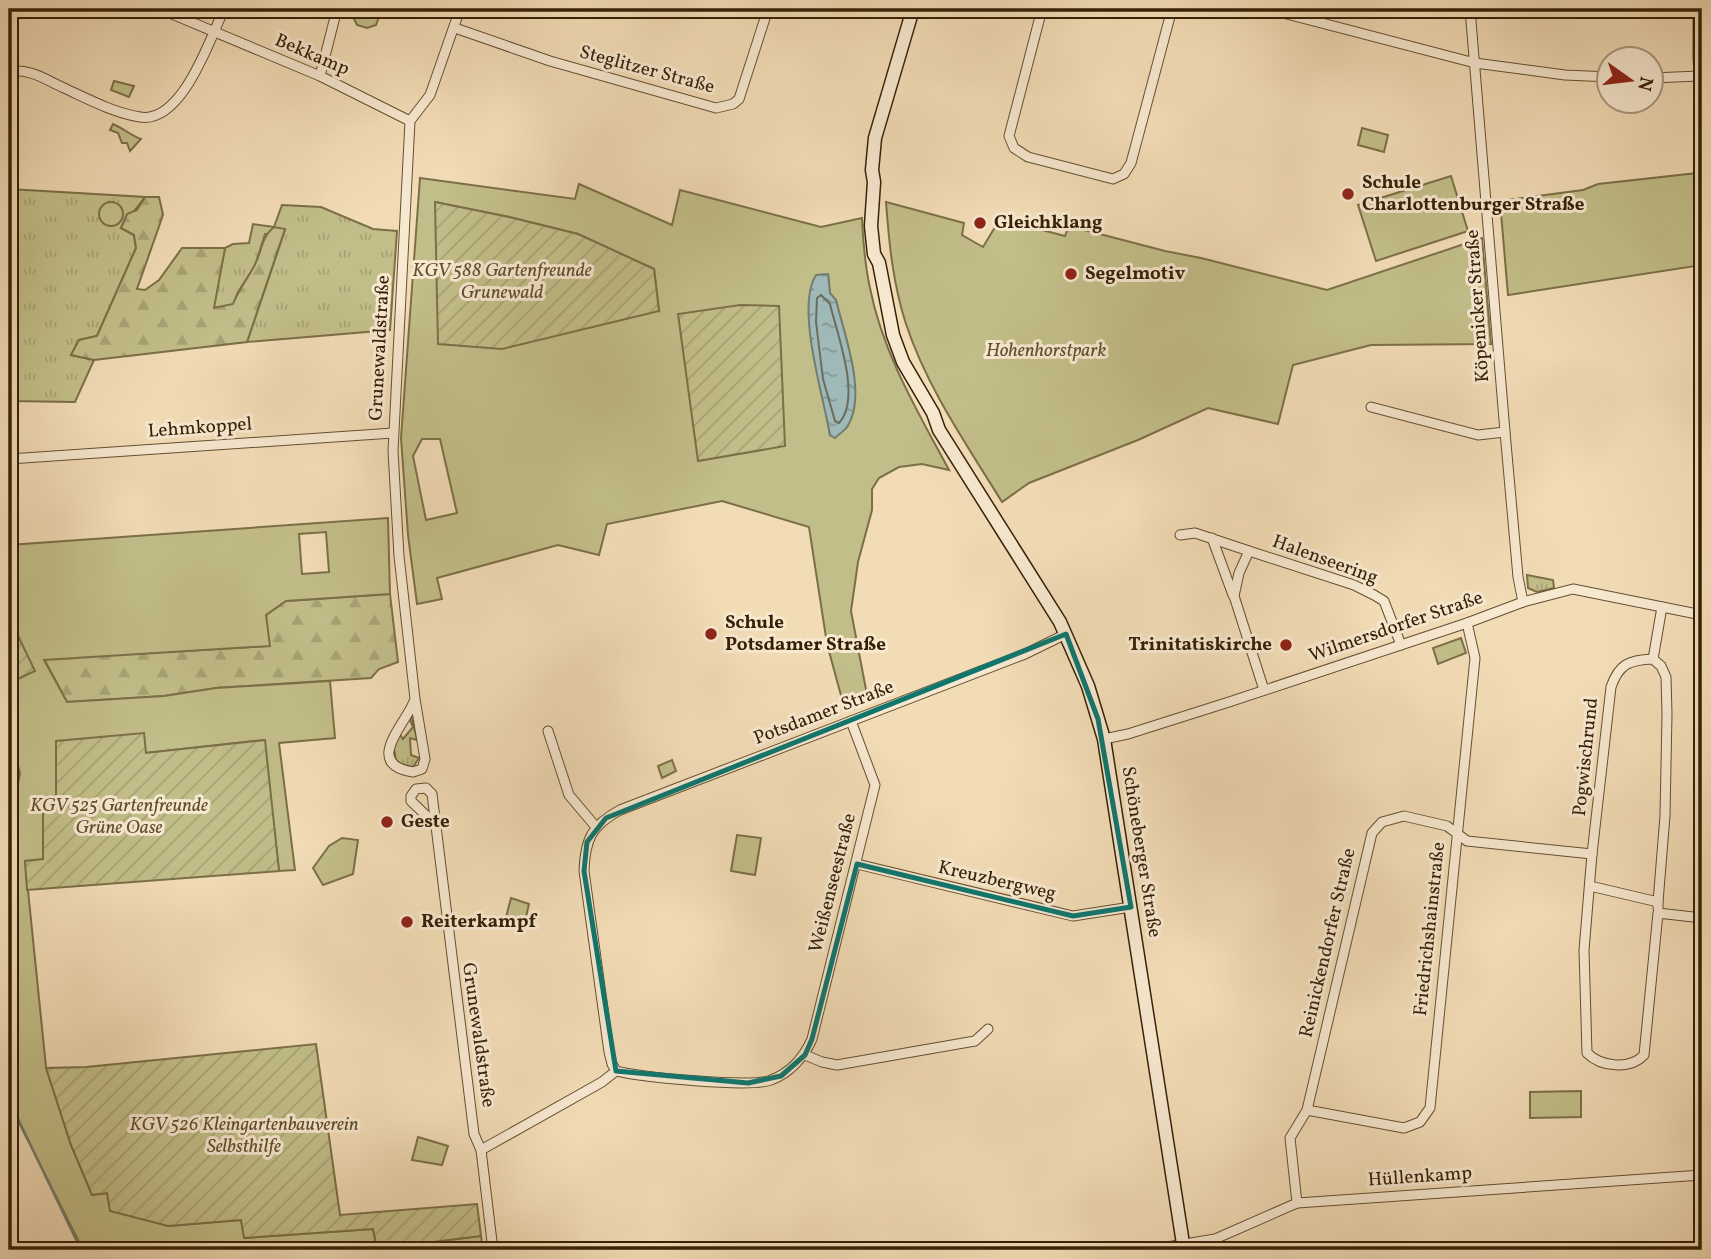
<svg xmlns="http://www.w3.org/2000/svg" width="1711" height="1259" viewBox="0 0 1711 1259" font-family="Vollkorn,serif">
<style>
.grass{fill:url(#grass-tufts);stroke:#7c6f47;stroke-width:2}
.forest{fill:url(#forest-firs);stroke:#7c6f47;stroke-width:2}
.park{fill:#c2be89;stroke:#7c6f47;stroke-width:2;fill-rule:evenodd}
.garden{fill:url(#garden-furrows);stroke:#7c6f47;stroke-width:2}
.water{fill:url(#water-ripples);stroke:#747c70;stroke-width:2}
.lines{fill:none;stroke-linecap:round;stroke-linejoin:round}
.shore{stroke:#6a6c5e;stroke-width:2}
.stream{stroke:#747c70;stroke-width:2.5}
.street-casing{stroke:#654f31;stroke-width:11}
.secondary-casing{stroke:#362005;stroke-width:15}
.street{stroke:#f7e8d0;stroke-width:9}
.secondary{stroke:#f7e8d0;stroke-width:12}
.marked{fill:none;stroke:#0f766e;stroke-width:5;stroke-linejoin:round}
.poi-dot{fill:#8f2418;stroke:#f7e8d0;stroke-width:2.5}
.labels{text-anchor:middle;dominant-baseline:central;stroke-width:6;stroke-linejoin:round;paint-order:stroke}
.street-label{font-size:19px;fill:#362005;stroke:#f7e8d0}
.poi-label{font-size:19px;font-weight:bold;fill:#362005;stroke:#f7e8d0;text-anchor:start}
.park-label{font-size:19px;font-style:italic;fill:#604f2d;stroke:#f7e8d0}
</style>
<defs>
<pattern id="grass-tufts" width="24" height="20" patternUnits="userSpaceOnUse" patternTransform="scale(1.75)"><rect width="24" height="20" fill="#c2be89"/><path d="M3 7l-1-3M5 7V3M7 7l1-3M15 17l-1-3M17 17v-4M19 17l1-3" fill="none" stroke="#a7a375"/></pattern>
<pattern id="forest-firs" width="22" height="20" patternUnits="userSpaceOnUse" patternTransform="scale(1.75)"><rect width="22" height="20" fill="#c2be89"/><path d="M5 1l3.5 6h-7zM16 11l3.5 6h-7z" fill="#a7a375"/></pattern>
<pattern id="garden-furrows" width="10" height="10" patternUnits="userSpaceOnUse" patternTransform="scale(1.75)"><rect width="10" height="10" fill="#c2be89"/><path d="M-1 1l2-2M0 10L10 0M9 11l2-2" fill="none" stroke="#a7a375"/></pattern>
<pattern id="water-ripples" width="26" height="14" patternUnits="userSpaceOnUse" patternTransform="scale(1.75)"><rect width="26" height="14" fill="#9eb9b7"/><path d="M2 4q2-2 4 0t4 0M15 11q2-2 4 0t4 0" fill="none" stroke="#829693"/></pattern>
</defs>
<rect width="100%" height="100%" fill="#f2dcb6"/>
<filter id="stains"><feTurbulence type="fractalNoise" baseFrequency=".00286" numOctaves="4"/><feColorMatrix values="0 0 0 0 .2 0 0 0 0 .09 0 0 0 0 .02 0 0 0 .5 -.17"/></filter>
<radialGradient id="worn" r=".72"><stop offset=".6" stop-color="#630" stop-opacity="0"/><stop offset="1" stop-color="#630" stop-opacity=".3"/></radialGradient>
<g class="grass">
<polygon points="9,189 145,197 121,228 134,235 136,248 97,336 79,340 71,355 94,360 75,402 9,401"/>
<polygon points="282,205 321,207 373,229 397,231 390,330 247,342 285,230 265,234 255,266 238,292 233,305 213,308 225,248 233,244 249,243 253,224 274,227"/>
<polygon points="1527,575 1553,580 1554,588 1537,592 1528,588"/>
<polygon points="411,714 417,740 410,738 411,755 419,758 413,767 401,764 396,760 394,749 399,733 403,739 413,727 409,718"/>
<polygon points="9,734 20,773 14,805 9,804"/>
</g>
<g class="forest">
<path d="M145,197H159L163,215L137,289L145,290L159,280L182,248H225L214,308L233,304C238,291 246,281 253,268C262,254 260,238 274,227L285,229L247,342L94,360L71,355L79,340L97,336L136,248L134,235L121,228L127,214L137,210Z"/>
<polygon points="390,594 398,662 379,669 371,678 216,688 164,696 67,702 44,659 269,646 266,615 286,601"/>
</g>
<g class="park">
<polygon points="355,9 382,9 376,25 367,28 357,25 353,17"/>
<polygon points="114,81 134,86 129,97 111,90"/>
<path d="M113,124C123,128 130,135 141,139L130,151L127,143H122L118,133L110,130Z"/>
<polygon points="1362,128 1388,135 1384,152 1358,145"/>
<polygon points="1702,165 1702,265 1508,295 1500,201 1583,190 1598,184 1697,173"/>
<polygon points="1451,176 1468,231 1376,261 1358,205"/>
<path d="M420,178L575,199L579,184L672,225L680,190L821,227L862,218C863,242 865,265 870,288C883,354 918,412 949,470L922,464L899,467L879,478L872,489V510L858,562L851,611L868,700L845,710L827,644L809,527L722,501L607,524L599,555L558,545L437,578L442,599L417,604L408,535L401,438ZM435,202L509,217L578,234L654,269L659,311ZM828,274L830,294L836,300C846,344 864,382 847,427L830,435L827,418ZM422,439H440L457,513L426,520L413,456Z"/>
<circle cx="111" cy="214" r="12"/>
<path d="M886,202L964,223L962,235L983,247L1000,219L1065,236L1069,226L1165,251L1201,258L1327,290L1482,238L1491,344L1371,345L1293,365L1278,424L1208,408L1138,440L1029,483L1002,502C967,445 927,388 906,324C893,284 889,243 886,202Z"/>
<path d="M388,518L390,594L286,601L266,615L270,646L44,660L67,702L164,696L216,688L330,681L335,738L279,743L295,870L279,871L264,740L145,753L144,734L56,797L43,798V860L25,861L46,1067L71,1145L92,1195L107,1193L168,1226L241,1220L245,1238L373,1229L377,1249L481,1236L482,1244L431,1250H83L9,1103V804L14,805L20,773L9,734V683L34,671L9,617V545ZM326,532L329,572L302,574L299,534Z"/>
<polygon points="1461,638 1466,653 1438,664 1433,648"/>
<polygon points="672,760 676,771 662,778 658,766"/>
<polygon points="737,835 761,838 755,875 731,871"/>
<polygon points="342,838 358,840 353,874 323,885 313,868 329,846"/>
<polygon points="511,898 529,904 523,930 504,925"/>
<polygon points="1581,1091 1581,1117 1530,1118 1530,1092"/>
<polygon points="418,1137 448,1146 442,1165 412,1160"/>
</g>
<g class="garden">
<polygon points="435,202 509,217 578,234 654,269 659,311 502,349 438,344"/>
<polygon points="740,305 779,306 785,446 698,461 678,314"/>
<polygon points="9,617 35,671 9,683"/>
<polygon points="144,733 146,753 265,740 279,871 27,890 25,861 43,859 43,797 56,796 56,741"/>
<polygon points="316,1044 340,1215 477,1204 481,1236 377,1249 373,1229 244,1238 241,1220 168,1226 110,1211 107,1193 92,1195 71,1145 46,1068 86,1067"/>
</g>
<path class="water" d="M828,274L830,293L836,300C844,334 868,395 847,427C844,431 838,435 835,438L830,435C824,398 795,307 816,275Z"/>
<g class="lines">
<path class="shore" d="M821,295L830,304C837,334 862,398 839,423L835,421L823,379L816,322L817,298Z"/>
<polyline class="stream" points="9,1100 81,1250"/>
<g class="street-casing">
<g id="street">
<polyline points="160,9 320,76 410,121"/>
<polyline points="1042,9 1009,136 1014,148 1028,157 1113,179 1124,174 1131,163 1172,9"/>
<polyline points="1268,9 1475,63 1565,75 1610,77"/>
<polyline points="1470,9 1505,432 1518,577 1523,602"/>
<polyline points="1698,9 1698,59 1702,105"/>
<polyline points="455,28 550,61 716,108 733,104 739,99 768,9"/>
<path d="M9,71C32,69 44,79 64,88C88,99 114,113 140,117C182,124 210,39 224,9"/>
<polyline points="320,76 337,9"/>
<polyline points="1652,78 1699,76"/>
<polyline points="1371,407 1478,435 1505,432"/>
<polyline points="9,459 393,433"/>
<polyline points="1180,535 1195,533 1249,551"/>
<polyline points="1212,538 1233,595"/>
<polyline points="1653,659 1662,607"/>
<polyline points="1264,690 1234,596 1239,573 1249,551 1354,585 1374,595 1384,601 1401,645"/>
<path d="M415,699C408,722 361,764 413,772L422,769L425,759L415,699L399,556L393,451L410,121L430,95L460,9"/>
<polyline points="548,731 569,795 596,827"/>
<polyline points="1104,739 1128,734 1229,702 1467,623 1523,602 1573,589 1702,615"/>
<polyline points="434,823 411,801 411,796 416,789 426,788 432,794 474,1134 481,1150 493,1250"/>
<polyline points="857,864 1073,916 1131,907"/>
<polyline points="1590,886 1658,902 1658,908"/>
<path d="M1658,902L1665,816L1667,714L1666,677L1661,666L1653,659C1629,660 1619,664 1611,687L1592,854L1584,950L1587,1053C1601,1067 1630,1070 1644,1055L1658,913L1702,918"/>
<polyline points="805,1055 822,1062 837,1065 975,1041 988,1029"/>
<path d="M616,1071C640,1077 751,1088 771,1080C790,1073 804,1057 812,1039L875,785L851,721"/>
<polyline points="1307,1110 1404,1128 1420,1122 1430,1108 1475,658 1467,623"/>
<path d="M481,1150L602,1082L616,1071L612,1064L609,1052L584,871C585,839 592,825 620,810L1025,654L1066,634"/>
<polyline points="1297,1203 1290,1138 1307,1110 1372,833 1382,822 1404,816 1447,826 1467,841 1592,854"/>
<polyline points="1149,1250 1215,1239 1297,1203 1702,1175"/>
</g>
</g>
<g class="secondary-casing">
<polyline id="secondary" points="913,9 875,138 872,170 874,182 871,226 874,254 879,263 893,335 903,362 933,413 939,430 1060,622 1088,686 1104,739 1184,1250"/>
</g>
<use href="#street" class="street"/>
<use href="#secondary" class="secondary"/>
</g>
<path class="marked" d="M1066,634L1098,719L1131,907L1073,916L857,864L812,1039L805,1055L781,1076L748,1083L616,1071L584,871L587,842L606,818Z"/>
<g class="poi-dot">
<circle cx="1348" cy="194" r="7"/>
<circle cx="980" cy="223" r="7"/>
<circle cx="1071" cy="274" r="7"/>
<circle cx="711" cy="634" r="7"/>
<circle cx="1286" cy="645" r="7"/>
<circle cx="387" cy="822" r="7"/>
<circle cx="407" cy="922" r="7"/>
</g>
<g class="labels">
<g class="street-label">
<text transform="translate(312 55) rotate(23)">Bekkamp</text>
<text transform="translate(647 70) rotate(15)">Steglitzer Straße</text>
<text transform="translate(1478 306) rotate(-94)">Köpenicker Straße</text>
<text transform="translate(380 348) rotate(-87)">Grunewaldstraße</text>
<text transform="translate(200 428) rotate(-4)">Lehmkoppel</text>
<text transform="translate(1325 560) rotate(20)">Halenseering</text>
<text transform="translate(1396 627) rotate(-19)">Wilmersdorfer Straße</text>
<text transform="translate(824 713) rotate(-21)">Potsdamer Straße</text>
<text transform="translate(1586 757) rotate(-84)">Pogwischrund</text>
<text transform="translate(1141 852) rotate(81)">Schöneberger Straße</text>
<text transform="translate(997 881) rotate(13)">Kreuzbergweg</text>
<text transform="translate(833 883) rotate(-76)">Weißenseestraße</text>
<text transform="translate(1430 929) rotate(-84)">Friedrichshainstraße</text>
<text transform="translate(1328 943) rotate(-77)">Reinickendorfer Straße</text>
<text transform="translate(478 1035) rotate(82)">Grunewaldstraße</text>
<text transform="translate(1420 1177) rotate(-4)">Hüllenkamp</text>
</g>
<g class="poi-label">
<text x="1362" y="183">Schule<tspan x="1362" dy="22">Charlottenburger Straße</tspan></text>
<text x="994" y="223">Gleichklang</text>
<text x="1085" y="274">Segelmotiv</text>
<text x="725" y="623">Schule<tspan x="725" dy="22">Potsdamer Straße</tspan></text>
<text x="1272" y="645" text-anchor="end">Trinitatiskirche</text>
<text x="401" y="822">Geste</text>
<text x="421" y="922">Reiterkampf</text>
</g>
<g class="park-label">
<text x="502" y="271">KGV 588 Gartenfreunde<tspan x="502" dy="22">Grunewald</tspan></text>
<text x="1046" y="351">Hohenhorstpark</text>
<text x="119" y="806">KGV 525 Gartenfreunde<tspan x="119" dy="22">Grüne Oase</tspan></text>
<text x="244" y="1125">KGV 526 Kleingartenbauverein<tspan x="244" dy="22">Selbsthilfe</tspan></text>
</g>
</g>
<rect width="1711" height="1259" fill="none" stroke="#f2dcb6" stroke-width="35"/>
<rect x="10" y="10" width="1690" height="1238" fill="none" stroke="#362005" stroke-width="3.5"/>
<rect x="18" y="18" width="1676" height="1224" fill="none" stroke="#362005" stroke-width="2"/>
<g transform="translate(1630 80) rotate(104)"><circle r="33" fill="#f7e8d0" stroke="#aa987f" stroke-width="2"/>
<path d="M0-5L12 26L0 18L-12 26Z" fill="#8f2418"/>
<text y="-10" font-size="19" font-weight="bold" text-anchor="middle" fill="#362005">N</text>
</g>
<rect width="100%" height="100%" filter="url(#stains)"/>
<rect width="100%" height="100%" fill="url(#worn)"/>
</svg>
